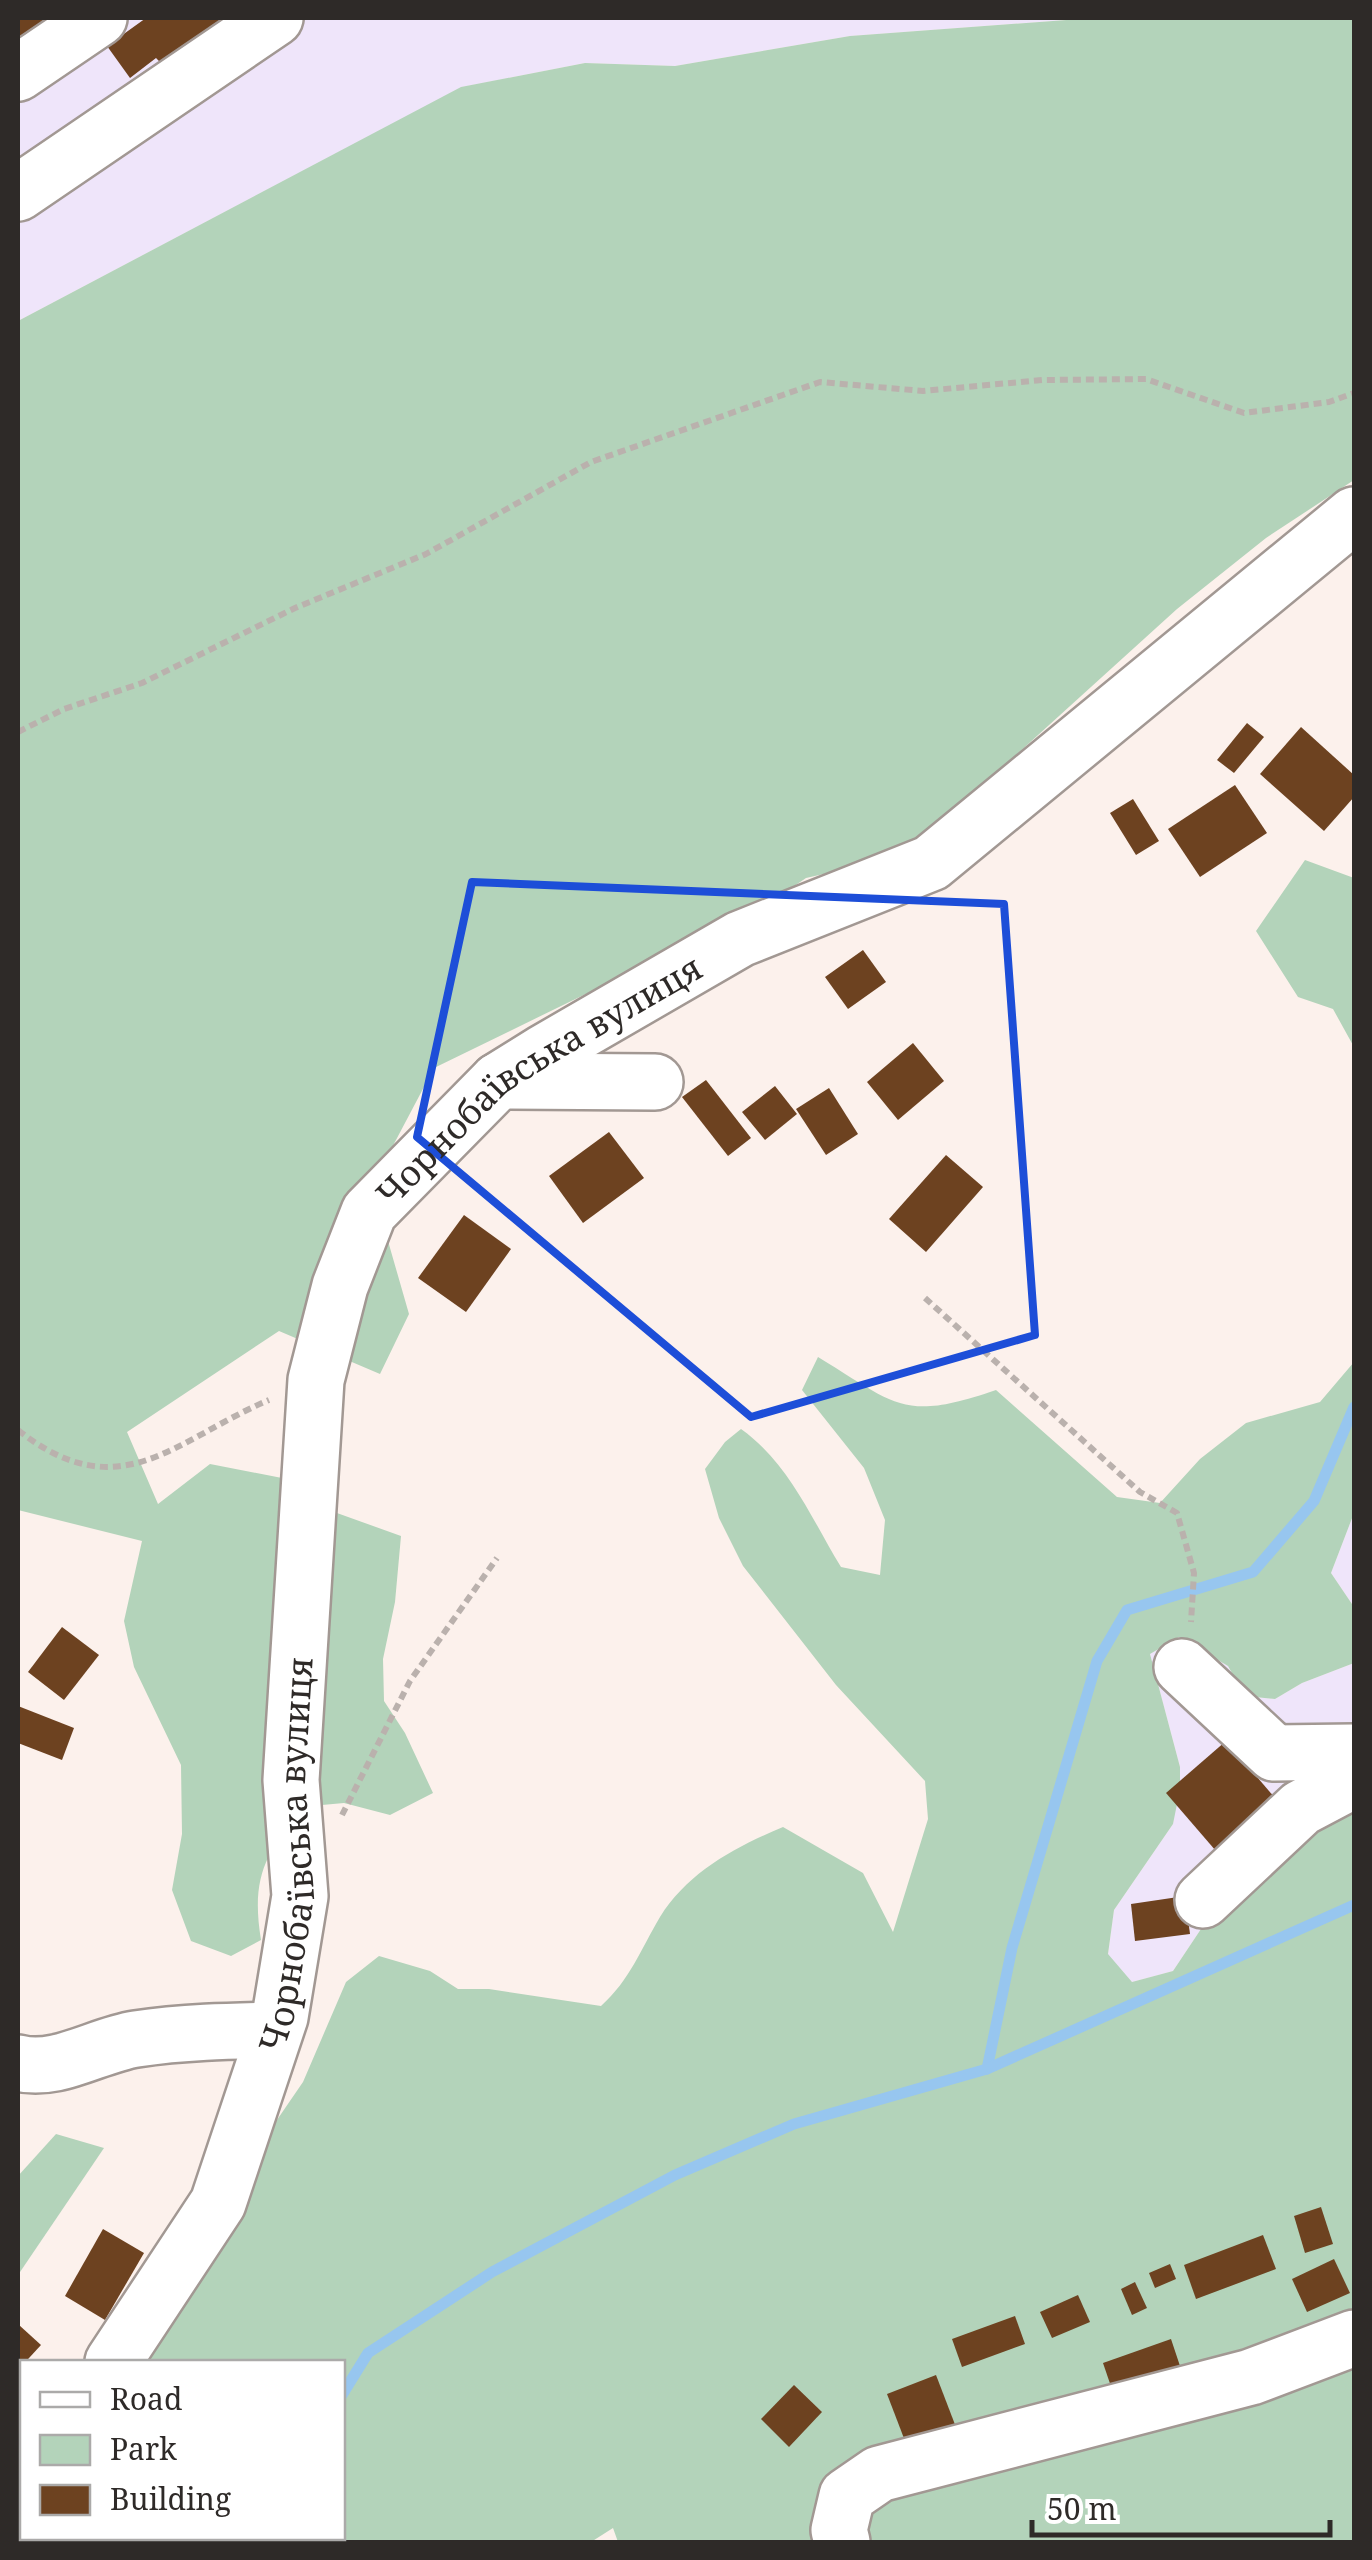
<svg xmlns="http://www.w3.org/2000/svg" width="1372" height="2560" viewBox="0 0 1372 2560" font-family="'Noto Serif',serif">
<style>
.industrial{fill:#efe5fa}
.green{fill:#b3d3ba}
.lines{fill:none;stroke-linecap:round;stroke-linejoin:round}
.stream{stroke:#97c6ef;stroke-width:11}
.building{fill:#6d4220}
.minor-casing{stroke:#a29893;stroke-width:60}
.path{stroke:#bab1ad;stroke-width:6;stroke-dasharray:8 5;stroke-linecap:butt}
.minor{stroke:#fff;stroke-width:55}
.marked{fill:none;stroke:#1d4ed8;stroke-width:8;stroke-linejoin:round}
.labels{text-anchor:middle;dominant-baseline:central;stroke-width:10;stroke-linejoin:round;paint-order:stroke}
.street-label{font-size:35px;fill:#2e2a28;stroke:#fff}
</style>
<rect width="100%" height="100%" fill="#fcf1ec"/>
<g class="industrial">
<polygon points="18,18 1093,18 850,36 675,66 585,63 462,87 18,321"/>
<polygon points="1354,1513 1354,1607 1331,1573"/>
<polygon points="1179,1637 1228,1666 1245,1696 1275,1699 1302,1683 1354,1663 1354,1802 1213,1911 1173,1971 1132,1982 1108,1955 1114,1910 1173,1824 1180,1767 1150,1654"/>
</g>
<g class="green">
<path d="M1093,18H1354V480L1266,538L1177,609L931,832L859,866L806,878L762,908L434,1068L387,1157L388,1241L409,1314L380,1374L279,1331L127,1432L158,1504L210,1464L282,1478L323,1508L401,1536L395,1602L383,1659L384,1701L405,1733L433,1793L390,1815L344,1803L300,1807C265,1856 251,1878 261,1940L231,1956L191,1941L172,1890L182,1834L181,1765L134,1667L124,1621L142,1541L18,1510V321L461,87L585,63L675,66L850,36Z"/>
<polygon points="1305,860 1354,878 1354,1047 1333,1009 1298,997 1256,931"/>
<path d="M818,1357C897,1405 903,1422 996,1390L1117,1497L1160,1503L1200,1459L1246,1423L1320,1402L1354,1362V1513L1331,1573L1354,1607V1663L1302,1683L1275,1699L1245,1696L1228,1666L1179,1637L1150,1654L1180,1767V1789L1173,1824L1114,1910L1108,1954L1132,1982L1173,1971L1213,1911L1248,1871L1354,1802V2542H618L613,2528L591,2542H124L127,2538H342V2362H134L268,2133L303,2082L346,1982L379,1956L430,1971L458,1989H489L601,2006C630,1980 641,1949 660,1917C688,1872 735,1847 783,1827L863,1873L893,1932L928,1819L925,1781L836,1685L743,1566L719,1518L705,1469L725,1442L741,1429C789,1463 811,1518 841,1567L880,1575L885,1520L864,1468L802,1390Z"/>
<polygon points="56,2134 104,2148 18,2275 18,2176"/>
</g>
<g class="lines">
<g class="stream">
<polyline points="987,2069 1012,1948 1097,1661 1127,1610 1253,1572 1314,1501 1354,1407"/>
<polyline points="342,2395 368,2353 492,2272 675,2175 794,2124 987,2069 1354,1905"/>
<polyline points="251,2542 254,2538"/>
</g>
</g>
<g class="building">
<polygon points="18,18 68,18 18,52"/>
<polygon points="146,18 233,18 163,65 156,58 130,78 107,46"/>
<polygon points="1247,723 1264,737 1234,773 1217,760"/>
<polygon points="1301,727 1354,775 1354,797 1324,831 1260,774"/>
<polygon points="1235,785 1267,833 1200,877 1168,829"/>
<polygon points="1133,799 1159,841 1136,855 1110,813"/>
<polygon points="863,950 886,982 848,1009 825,977"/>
<polygon points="913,1043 944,1081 898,1120 867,1082"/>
<polygon points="706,1080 751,1138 728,1156 682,1097"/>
<polygon points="775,1086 797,1114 765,1140 742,1112"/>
<polygon points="829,1088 858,1134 826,1155 796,1109"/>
<polygon points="609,1132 644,1178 583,1223 549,1176"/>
<polygon points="946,1155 983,1187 926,1252 889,1219"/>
<polygon points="464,1215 511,1249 466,1312 418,1278"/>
<polygon points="62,1627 99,1655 64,1700 28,1672"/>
<polygon points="18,1706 74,1728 62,1760 18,1743"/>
<polygon points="1226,1741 1282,1806 1222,1858 1166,1793"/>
<polygon points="1185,1896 1190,1934 1135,1941 1131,1904"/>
<polygon points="1321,2207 1333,2244 1305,2253 1294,2216"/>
<polygon points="103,2229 144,2253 105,2320 65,2296"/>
<polygon points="1263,2235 1276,2269 1196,2299 1184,2265"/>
<polygon points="1334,2259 1350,2293 1307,2312 1292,2279"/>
<polygon points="1170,2264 1176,2279 1155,2288 1149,2273"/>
<polygon points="1135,2282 1147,2308 1132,2315 1121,2289"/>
<polygon points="1078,2295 1090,2322 1052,2338 1040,2312"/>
<polygon points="1015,2316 1025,2344 962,2367 952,2339"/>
<polygon points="19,2325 41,2345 18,2370 18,2326"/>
<polygon points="1171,2339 1186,2384 1118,2407 1103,2363"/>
<polygon points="936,2375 959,2435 910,2454 887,2394"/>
<polygon points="794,2385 822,2412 789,2447 761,2419"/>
</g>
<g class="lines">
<g class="minor-casing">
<g id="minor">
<polyline points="18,73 99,18"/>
<polyline points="18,193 275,18"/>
<polyline points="498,1081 655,1082"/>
<polyline points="1182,1667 1274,1753 1354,1752"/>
<polyline points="1203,1900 1301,1808 1354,1780"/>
<path d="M18,2063C57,2073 97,2045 136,2039C183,2032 228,2031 275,2030"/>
<path id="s1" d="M113,2362L218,2203L280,2017L300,1896L291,1780L316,1380L340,1286L369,1212L498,1081L543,1053L740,939L931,863L1354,515"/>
<polyline points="18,2489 22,2480"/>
<polyline points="842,2542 839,2530 847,2496 879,2474 1251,2377 1354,2338"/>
</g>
</g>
<g class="path">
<polyline points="18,732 64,709 142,683 295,608 426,554 591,462 820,382 923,391 1042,380 1146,379 1244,413 1329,402 1354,393"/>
<polyline points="925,1298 1140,1492 1177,1513 1194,1573 1191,1622"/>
<path d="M18,1430C120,1511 176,1439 269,1400"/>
<polyline points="342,1815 410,1681 497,1558"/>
</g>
<use href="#minor" class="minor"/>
</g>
<path class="marked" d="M472,882L1004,904L1035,1335L751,1417L417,1137Z"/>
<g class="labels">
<g class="street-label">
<text stroke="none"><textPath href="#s1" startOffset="1420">Чорнобаївська вулиця</textPath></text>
<text stroke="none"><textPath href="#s1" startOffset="550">Чорнобаївська вулиця</textPath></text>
</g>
</g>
<rect width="1372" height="2560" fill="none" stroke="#2e2a28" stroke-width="40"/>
<rect x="20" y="2360" width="325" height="180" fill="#ffffff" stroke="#abaaa9" stroke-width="2.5"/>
<rect x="40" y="2392" width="50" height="15" fill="#ffffff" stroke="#abaaa9" stroke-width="2.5"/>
<text x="110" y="2410" font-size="30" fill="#2e2a28">Road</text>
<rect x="40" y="2435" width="50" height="30" fill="#b3d3ba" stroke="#abaaa9" stroke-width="2.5"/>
<text x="110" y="2460" font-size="30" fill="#2e2a28">Park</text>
<rect x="40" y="2485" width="50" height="30" fill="#6d4220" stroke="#abaaa9" stroke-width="2.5"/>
<text x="110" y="2510" font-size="30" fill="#2e2a28">Building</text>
<path d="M1032 2520v15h298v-15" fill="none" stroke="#2e2a28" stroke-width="5"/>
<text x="1047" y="2520" font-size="30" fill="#2e2a28" stroke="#ffffff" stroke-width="8" paint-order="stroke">50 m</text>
</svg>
